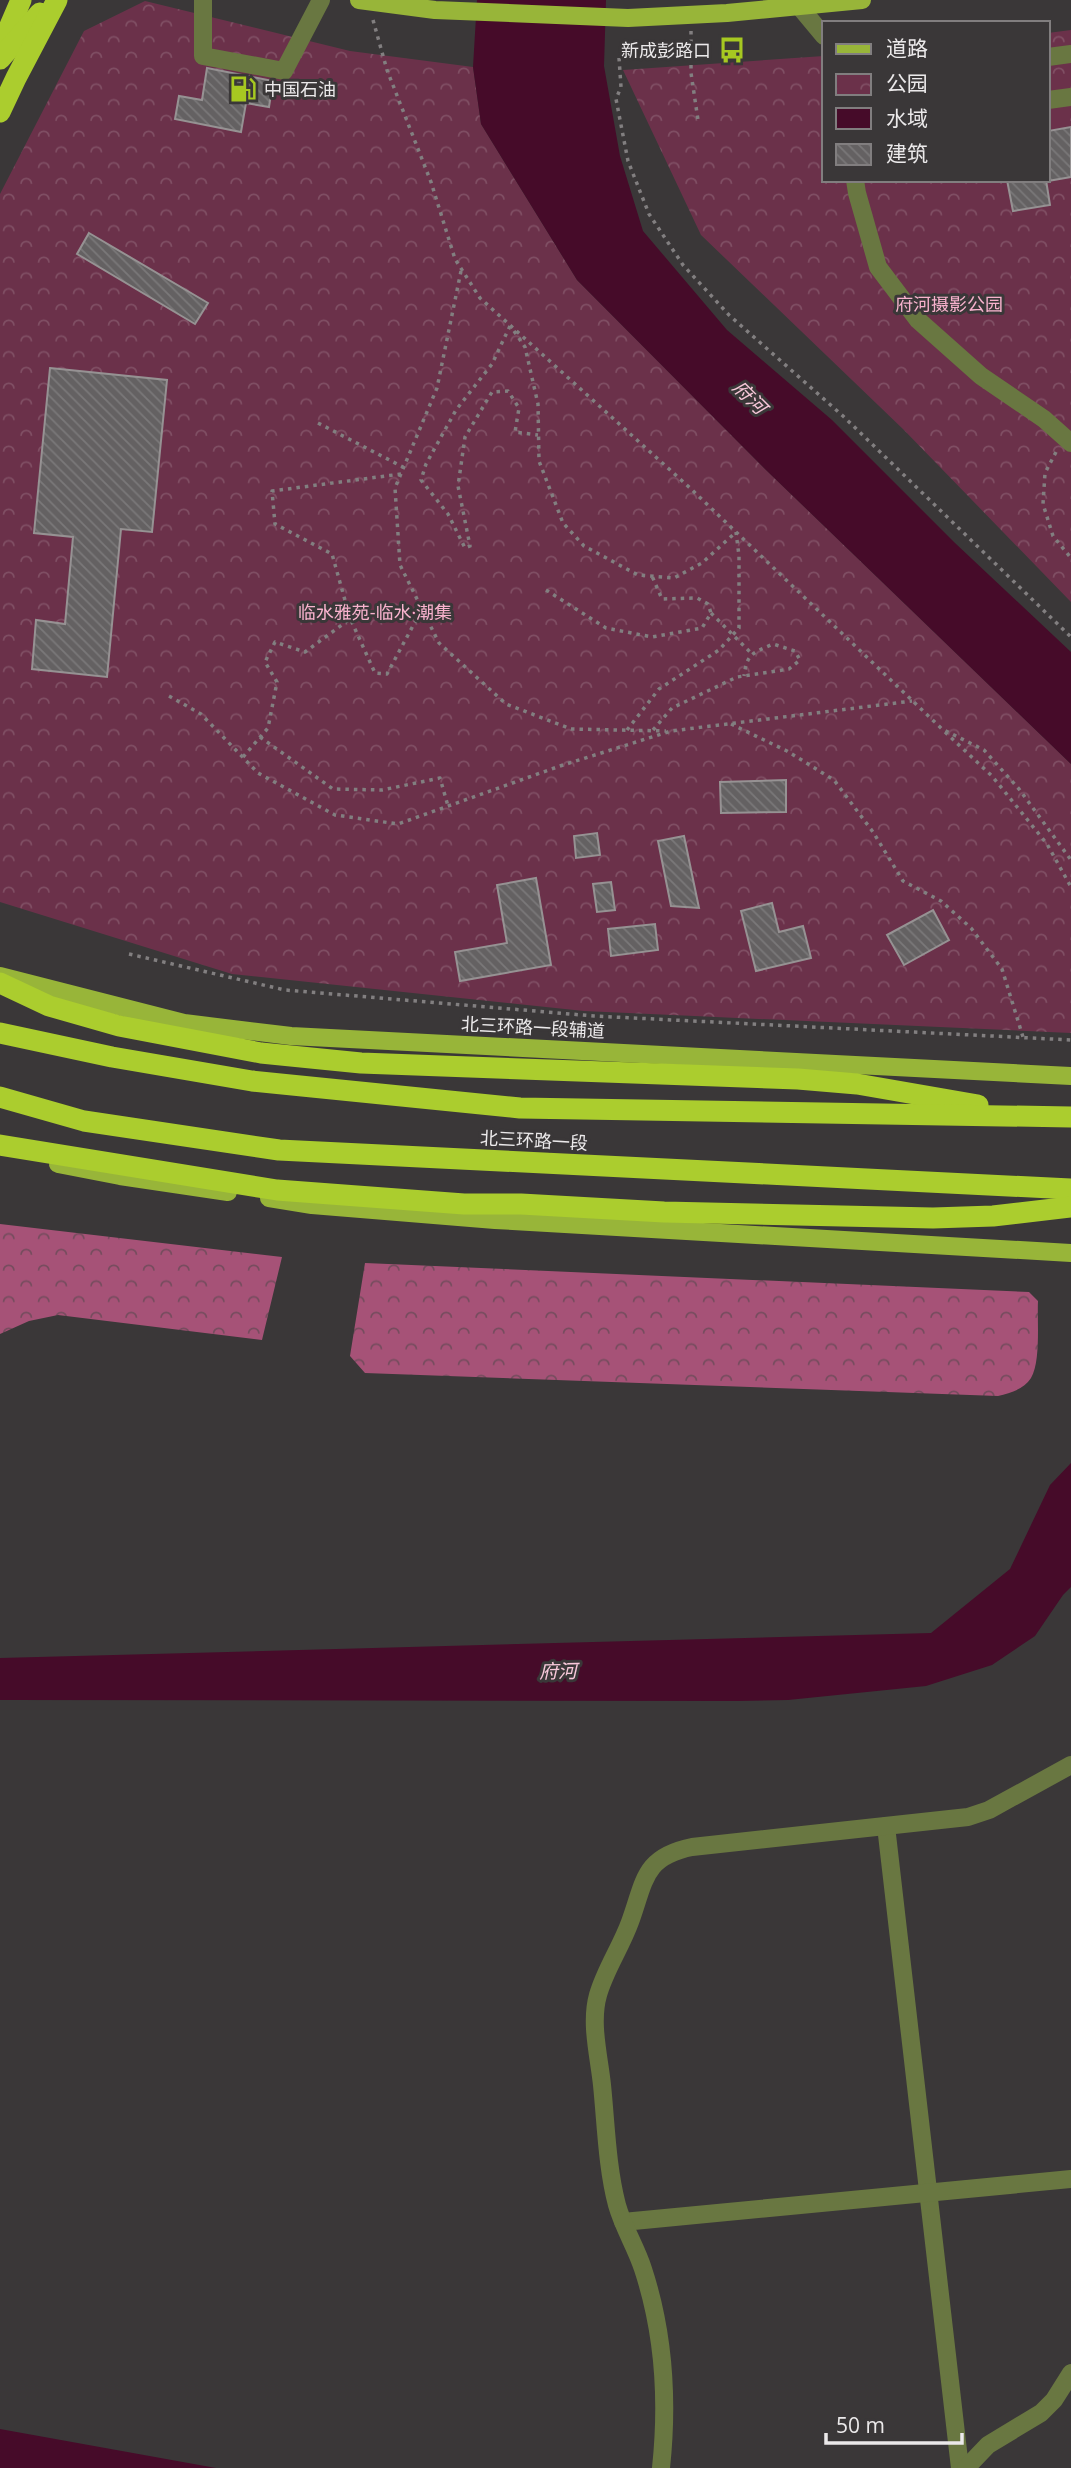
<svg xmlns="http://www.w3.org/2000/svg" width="1071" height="2468" viewBox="0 0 1071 2468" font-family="'Open Sans','Noto Sans SC',sans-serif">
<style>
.forest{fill:url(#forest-crowns)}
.park{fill:url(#park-crowns)}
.water{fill:#460b29}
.building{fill:url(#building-back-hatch);stroke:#969293;stroke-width:2}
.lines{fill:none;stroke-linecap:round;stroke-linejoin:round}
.path{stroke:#827f80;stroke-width:3.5;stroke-dasharray:3.5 5;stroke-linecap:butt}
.minor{stroke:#697741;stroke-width:18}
.major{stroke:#98b539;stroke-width:18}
.highway{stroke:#abcd2e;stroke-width:21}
.labels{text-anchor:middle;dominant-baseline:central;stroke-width:6;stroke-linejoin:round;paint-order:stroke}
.poi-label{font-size:18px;fill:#ebe9ea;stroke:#3a3738;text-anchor:end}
.park-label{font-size:18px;fill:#f8b2cd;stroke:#3a3738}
.street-label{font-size:18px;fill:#ebe9ea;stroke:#3a3738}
.water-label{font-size:19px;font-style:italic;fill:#f8c8da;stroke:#3a3738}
</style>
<defs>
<pattern id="forest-crowns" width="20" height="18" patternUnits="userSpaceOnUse" patternTransform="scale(1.75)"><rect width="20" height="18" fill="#a65277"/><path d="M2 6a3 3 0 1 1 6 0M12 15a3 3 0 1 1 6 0" fill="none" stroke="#764c5e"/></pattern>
<pattern id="park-crowns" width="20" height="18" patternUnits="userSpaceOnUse" patternTransform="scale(1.75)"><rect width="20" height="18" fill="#6b314a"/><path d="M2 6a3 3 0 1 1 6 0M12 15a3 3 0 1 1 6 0" fill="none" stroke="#804f64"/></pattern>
<pattern id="building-back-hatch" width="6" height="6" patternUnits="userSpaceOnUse" patternTransform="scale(1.75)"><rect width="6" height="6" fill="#646162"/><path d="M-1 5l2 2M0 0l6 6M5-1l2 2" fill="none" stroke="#7a7879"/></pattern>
</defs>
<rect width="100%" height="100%" fill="#3a3738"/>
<g class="forest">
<polygon points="0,1224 282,1257 262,1340 58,1315 29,1321 0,1334"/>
<path d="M365,1263L1029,1292L1038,1301C1037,1320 1041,1361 1031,1378C1024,1389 1011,1393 998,1396L365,1373L350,1356Z"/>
</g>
<g class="park">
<polygon points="145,1 350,51 473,67 481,124 577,280 766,470 1071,764 1071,1033 584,1011 232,974 0,902 0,194 84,31"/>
<polygon points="1071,30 1071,602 904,430 701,235 623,70 824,56 824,180 1048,180 1048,33"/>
</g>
<g class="water">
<polygon points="477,0 606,0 604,66 620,156 643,231 727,330 832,420 955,543 1071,652 1071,764 766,470 577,280 481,124 473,67"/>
<polygon points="1071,1463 1071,1587 1063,1595 1035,1636 992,1665 926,1686 788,1700 737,1701 0,1700 0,1658 931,1633 1010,1569 1050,1485"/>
<polygon points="0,2429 216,2468 0,2468"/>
</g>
<g class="building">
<polygon points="207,68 273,81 269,107 246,103 241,132 175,119 179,96 202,100"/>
<polygon points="1071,127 1071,177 1048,181 1048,131"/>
<polygon points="1007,180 1046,180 1050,205 1013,211"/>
<polygon points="89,233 208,303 195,324 77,254"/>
<polygon points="50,368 167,380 152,532 121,529 107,677 32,669 36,620 65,624 73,537 34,533"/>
<polygon points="786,780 786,812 721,813 720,782"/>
<polygon points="597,833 600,855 576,858 574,836"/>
<polygon points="684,836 699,908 671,906 658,841"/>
<polygon points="536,878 551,965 460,981 455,952 507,943 497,885"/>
<polygon points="611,882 615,910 597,912 593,884"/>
<polygon points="772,903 779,932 803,926 811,958 756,971 741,911"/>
<polygon points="933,910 949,940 904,965 887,935"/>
<polygon points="655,924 658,950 611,956 608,929"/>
</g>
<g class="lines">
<g class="path">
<polyline points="373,20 387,70 431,182 455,259 480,298 690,488 942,729 984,750 1019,789 1071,860"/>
<polyline points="691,31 691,73 698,120"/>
<polyline points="619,58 621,87 616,99 628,161 649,214 683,265 729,315 843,416 1071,637"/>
<polyline points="461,271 437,388 395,488 400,565 439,643 506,704 571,729 666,731"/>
<polyline points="510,326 492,364 456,410 426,464 421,480 448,514 465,548 470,546 458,486 465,437 492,392 508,391 519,408 515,432 538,435"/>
<polyline points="514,331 525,347 538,404 539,461 563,523 584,546 638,575 674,578 702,563 736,532"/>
<polyline points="318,423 403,467"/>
<polyline points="1056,452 1045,473 1043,504 1053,536 1071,558"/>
<polyline points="401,474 272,491 275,524 332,554 350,618 375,673 387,674 422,609"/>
<polyline points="546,590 606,628 652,637 702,628 711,613 708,604 697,598 662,599 652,576"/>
<polyline points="711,613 752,654"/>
<polyline points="169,696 201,714 258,773 335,815 398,824 560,766 671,731 912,701"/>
<polyline points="731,724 787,751 834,780 873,832 903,881 941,901 971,928 1002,969 1023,1037"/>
<polyline points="627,730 659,689 719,650 739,628 739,556 736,532"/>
<path d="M653,730L672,708L737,677L744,676L789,669L800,660L795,651L773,644C753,653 747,653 744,676"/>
<polyline points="945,732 992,776 1047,844 1071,887"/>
<polyline points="260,737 333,789 382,790 440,778 448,806"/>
<polyline points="243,757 268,728 277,682 265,662 275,642 305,652 350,619"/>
<polyline points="129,954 285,990 594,1016 1071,1040"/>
</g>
<g class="minor">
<polyline points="203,0 203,56 284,71 321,0"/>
<polyline points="799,6 824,36"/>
<polyline points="1048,57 1071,54"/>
<polyline points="1048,100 1071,97"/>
<polyline points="855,180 857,193 878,267 918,320 981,376 1044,419 1071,443"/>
<polyline points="886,1826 960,2468"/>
<polyline points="623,2222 1071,2179"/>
<path d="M661,2468C668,2402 664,2333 643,2269C636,2247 623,2227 617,2205C607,2167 606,2124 602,2085C599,2056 590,2023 598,1995C605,1970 621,1947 630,1922C645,1881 643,1857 692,1847L968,1817L989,1810L1071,1765"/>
<polyline points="966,2468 988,2445 1041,2413 1054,2400 1071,2373"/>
</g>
<g class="major">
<polyline points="359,0 435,10 628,18 727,13 862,0"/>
<polyline points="0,976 184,1023 291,1036 1071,1076"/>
<polyline points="58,1164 120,1176 228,1192"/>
<polyline points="269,1198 312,1205 495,1220 1071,1253"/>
</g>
<g class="highway">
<polyline points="0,49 21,0"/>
<polyline points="0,59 40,13"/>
<polyline points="0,112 16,78 57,0"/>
<polyline points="0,983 49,1006 119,1026 261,1053 361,1063 798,1079 857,1084 978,1105"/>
<polyline points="0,1033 112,1057 252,1081 520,1108 1071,1117"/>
<polyline points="0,1097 84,1121 279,1150 1071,1189"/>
<polyline points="0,1145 277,1190 464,1204 521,1204 664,1212 933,1218 993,1216 1071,1207"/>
</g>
</g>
<defs>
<g id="bus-bare" transform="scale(2.1)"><path d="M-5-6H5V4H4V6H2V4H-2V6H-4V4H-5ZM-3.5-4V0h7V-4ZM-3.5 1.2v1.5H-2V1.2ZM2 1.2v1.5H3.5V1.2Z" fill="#a6c821" stroke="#3a3738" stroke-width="2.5" paint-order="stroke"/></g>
<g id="fuel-bare" transform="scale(2.1)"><path d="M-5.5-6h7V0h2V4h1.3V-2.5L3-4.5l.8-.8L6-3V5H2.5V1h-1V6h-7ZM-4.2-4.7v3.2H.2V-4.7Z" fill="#a6c821" stroke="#3a3738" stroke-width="2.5" paint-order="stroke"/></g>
</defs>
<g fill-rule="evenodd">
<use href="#bus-bare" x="732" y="50"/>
<use href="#fuel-bare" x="243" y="89"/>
</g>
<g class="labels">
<g class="poi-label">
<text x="711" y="50">新成彭路口</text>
<text x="264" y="89" text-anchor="start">中国石油</text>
</g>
<g class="park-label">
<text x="949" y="304">府河摄影公园</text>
<text x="375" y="612">临水雅苑-临水·潮集</text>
</g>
<g class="street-label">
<text transform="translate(533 1027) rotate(3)">北三环路一段辅道</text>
<text transform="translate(534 1140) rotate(3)">北三环路一段</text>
</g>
<g class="water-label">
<text transform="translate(750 397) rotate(45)">府河</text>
<text transform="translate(558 1671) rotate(-1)">府河</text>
</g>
</g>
<rect x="822" y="21" width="228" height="161" fill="#3a3738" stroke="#817e7f" stroke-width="2"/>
<rect x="836" y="44" width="35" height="10" fill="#98b539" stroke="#817e7f" stroke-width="2"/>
<text x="886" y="56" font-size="21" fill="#ebe9ea">道路</text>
<rect x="836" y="74" width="35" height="21" fill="url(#park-crowns)" stroke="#817e7f" stroke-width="2"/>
<text x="886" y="91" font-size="21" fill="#ebe9ea">公园</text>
<rect x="836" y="108" width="35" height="21" fill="#460b29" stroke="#817e7f" stroke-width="2"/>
<text x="886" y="126" font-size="21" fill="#ebe9ea">水域</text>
<rect x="836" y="144" width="35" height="21" fill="url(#building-back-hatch)" stroke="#817e7f" stroke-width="2"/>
<text x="886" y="161" font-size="21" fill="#ebe9ea">建筑</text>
<path d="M826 2433v10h136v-10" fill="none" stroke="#ebe9ea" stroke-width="3.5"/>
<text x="836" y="2433" font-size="21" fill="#ebe9ea" stroke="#3a3738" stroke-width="5" paint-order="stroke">50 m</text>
</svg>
